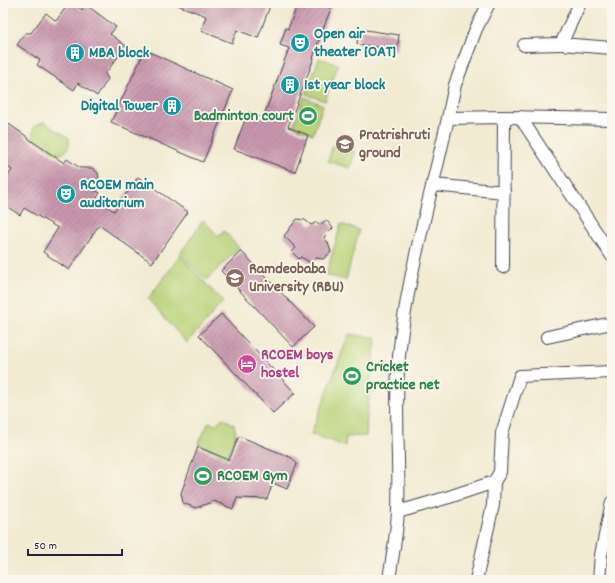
<svg xmlns="http://www.w3.org/2000/svg" width="615" height="583" viewBox="0 0 615 583" font-family="Dekko,sans-serif">
<style>
.green{fill:#b8d277;stroke:#6d7a59}
.building{fill:url(#building-hatch)}
.lines{fill:none;stroke-linecap:round;stroke-linejoin:round}
.street-casing{stroke:#414052;stroke-width:14}
.street{stroke:#fff;stroke-width:12}
.labels{text-anchor:middle;dominant-baseline:central;stroke-width:3.5;stroke-linejoin:round;paint-order:stroke}
.culture-label{font-size:16px;font-weight:bold;fill:#0d838f;stroke:#fbf7ec;text-anchor:start}
.leisure-label{font-size:16px;font-weight:bold;fill:#27864d;stroke:#fbf7ec;text-anchor:start}
.education-label{font-size:16px;font-weight:bold;fill:#785e54;stroke:#fbf7ec;text-anchor:start}
.hotel-label{font-size:16px;font-weight:bold;fill:#b23c85;stroke:#fbf7ec;text-anchor:start}
</style>
<defs>
<pattern id="building-hatch" width="6" height="6" patternUnits="userSpaceOnUse"><rect width="6" height="6" fill="#c997ae"/><path d="M-1 1l2-2M0 6l6-6M5 7l2-2" fill="none" stroke="#a37b8f"/></pattern>
</defs>
<rect width="100%" height="100%" fill="#fbf7ec"/>
<filter id="ink" filterUnits="userSpaceOnUse"><feTurbulence type="fractalNoise" baseFrequency=".025" numOctaves="2"/><feDisplacementMap in="SourceGraphic" scale="8" xChannelSelector="R" yChannelSelector="G"/><feConvolveMatrix kernelMatrix="1 2 1 2 8 2 1 2 1" color-interpolation-filters="sRGB"/></filter>
<filter id="wash" filterUnits="userSpaceOnUse"><feTurbulence type="fractalNoise" baseFrequency=".012" numOctaves="4" result="noise"/><feDisplacementMap in="SourceGraphic" scale="16" xChannelSelector="R" yChannelSelector="G"/><feGaussianBlur stdDeviation="0.9" result="paint"/><feColorMatrix in="noise" values="0 0 0 0 0 0 0 0 0 0 0 0 0 0 0 0 0 1.4 0 .05"/><feComposite in="paint" operator="in"/></filter>
<g filter="url(#wash)">
<rect width="100%" height="100%" fill="#f2ead1"/>
<g class="green">
<polygon points="319,58 338,65 325,101 306,94"/>
<polygon points="304,97 323,105 313,134 293,126"/>
<path d="M44,122L69,138C70,147 67,153 58,155L32,138L34,127L38,124Z"/>
<polygon points="333,145 355,152 350,168 328,161"/>
<polygon points="203,220 219,237 224,231 239,248 206,280 180,254"/>
<polygon points="341,224 359,230 346,280 326,275"/>
<polygon points="180,256 223,302 187,343 148,299"/>
<polygon points="349,334 376,338 367,415 366,436 346,437 345,446 311,434"/>
<polygon points="223,418 234,425 236,435 227,457 198,444 209,422 215,425"/>
</g>
<g id="blocks">
<g class="building">
<polygon points="69,3 72,3 82,10 85,4 116,27 110,34 126,46 105,74 108,79 97,96 78,83 74,90 37,65 40,60 17,45 25,33 31,33 46,13 56,21"/>
<polygon points="175,3 271,3 258,38 237,30 232,43 201,31 206,16 175,4"/>
<polygon points="298,3 333,3 320,37 313,58 314,58 288,127 308,135 295,172 234,149 248,112 263,118 289,48 280,45 286,28 288,29"/>
<polygon points="359,29 399,35 397,50 357,44"/>
<polygon points="145,50 233,90 203,162 111,122"/>
<polygon points="3,120 26,136 26,137 64,163 67,159 80,168 92,168 98,173 99,179 93,189 100,193 96,199 114,211 138,177 188,212 152,263 99,225 69,270 43,252 58,228 24,208 20,215 3,204 3,183 12,170 3,163"/>
<polygon points="297,219 305,220 311,225 317,222 320,225 326,220 333,228 324,237 328,243 331,252 323,259 316,258 311,263 301,257 299,259 292,252 296,248 284,236"/>
<polygon points="241,251 314,327 293,347 221,271"/>
<polygon points="221,314 295,393 273,413 199,335"/>
<polygon points="239,436 292,458 297,464 287,489 273,483 267,499 237,498 233,509 214,501 196,508 183,503 181,493 198,447 229,460"/>
</g>
</g>
</g>
<g filter="url(#ink)">
<use href="#blocks" fill-opacity="0" stroke="#414052" stroke-width="1"/>
<g class="lines">
<g class="street-casing">
<g id="street">
<polyline points="561,44 612,48"/>
<polyline points="524,45 561,44 580,3"/>
<polyline points="520,117 612,256"/>
<polyline points="448,118 455,85 476,29 489,3"/>
<polyline points="433,185 504,192"/>
<polyline points="503,267 504,117"/>
<polyline points="547,337 612,323"/>
<polyline points="494,482 500,472 502,433 520,376 612,372"/>
<polyline points="398,512 449,497 494,482 493,505 476,580"/>
<path d="M389,580C392,557 397,534 398,511C400,459 394,408 399,356C407,275 431,197 448,118L504,117L612,119"/>
<polyline points="599,580 601,555 612,502"/>
</g>
</g>
<use href="#street" class="street"/>
</g>
</g>
<defs>
<g id="theatre-disc" transform="scale(1)"><circle r="9.5" fill="#0f9aa8" stroke="#fbf7ec"/><path d="M-5-5.5Q0-4 5-5.5V0Q5 5 0 6Q-5 5-5 0ZM-3.3-2.5H-1v1.5H-3.3ZM1-2.5H3.3v1.5H1ZM-2.8 1Q0 5.5 2.8 1Z" fill="#fff"/></g>
<g id="building-disc" transform="scale(1)"><circle r="9.5" fill="#0f9aa8" stroke="#fbf7ec"/><path d="M-4-6H4V6H1V3H-1V6H-4ZM-2.5-4.3h1.7v1.8h-1.7ZM.8-4.3h1.7v1.8H.8ZM-2.5-1h1.7V.8h-1.7ZM.8-1h1.7V.8H.8Z" fill="#fff"/></g>
<g id="stadium-disc" transform="scale(1)"><circle r="9.5" fill="#2e9e5b" stroke="#fbf7ec"/><path d="M0-5a6.5 5 0 1 0 0 10a6.5 5 0 1 0 0-10ZM-3.5-1.8h7v3.6h-7Z" fill="#fff"/></g>
<g id="university-disc" transform="scale(1)"><circle r="9.5" fill="#8d6e63" stroke="#fbf7ec"/><path d="M0-5L7-2L0 1L-7-2ZM-4 1L0 2.5L4 1V4Q0 6-4 4Z" fill="#fff"/></g>
<g id="hotel-disc" transform="scale(1)"><circle r="9.5" fill="#d1479c" stroke="#fbf7ec"/><path d="M-6-4.5h1.5V1H6V5H4.5V3h-9V5H-6ZM-4 0a1.8 1.8 0 1 1 3.6 0ZM.5 0V-2.5h3Q6-2.5 6 0Z" fill="#fff"/></g>
</defs>
<g fill-rule="evenodd">
<use href="#theatre-disc" x="300" y="43"/>
<use href="#building-disc" x="75" y="53"/>
<use href="#building-disc" x="290" y="85"/>
<use href="#building-disc" x="172" y="106"/>
<use href="#stadium-disc" x="308" y="116"/>
<use href="#university-disc" x="345" y="144"/>
<use href="#theatre-disc" x="66" y="194"/>
<use href="#university-disc" x="235" y="278"/>
<use href="#hotel-disc" x="247" y="364"/>
<use href="#stadium-disc" x="352" y="376"/>
<use href="#stadium-disc" x="203" y="476"/>
</g>
<g class="labels">
<g class="culture-label">
<text x="314" y="34">Open air<tspan x="314" dy="18">theater [OAT]</tspan></text>
<text x="89" y="53">MBA block</text>
<text x="304" y="85">1st year block</text>
<text x="158" y="106" text-anchor="end">Digital Tower</text>
<text x="80" y="185">RCOEM main<tspan x="80" dy="18">auditorium</tspan></text>
</g>
<g class="leisure-label">
<text x="294" y="116" text-anchor="end">Badminton court</text>
<text x="366" y="367">Cricket<tspan x="366" dy="18">practice net</tspan></text>
<text x="217" y="476">RCOEM Gym</text>
</g>
<g class="education-label">
<text x="359" y="135">Pratrishruti<tspan x="359" dy="18">ground</tspan></text>
<text x="249" y="269">Ramdeobaba<tspan x="249" dy="18">University (RBU)</tspan></text>
</g>
<g class="hotel-label">
<text x="261" y="355">RCOEM boys<tspan x="261" dy="18">hostel</tspan></text>
</g>
</g>
<rect width="615" height="583" fill="none" stroke="#fbf7ec" stroke-width="16"/>
<path d="M28 549v6h94v-6" fill="none" stroke="#22223b" stroke-width="2"/>
<text x="34" y="549" font-size="12" fill="#22223b" stroke="#fbf7ec" stroke-width="3" paint-order="stroke">50 m</text>
</svg>
